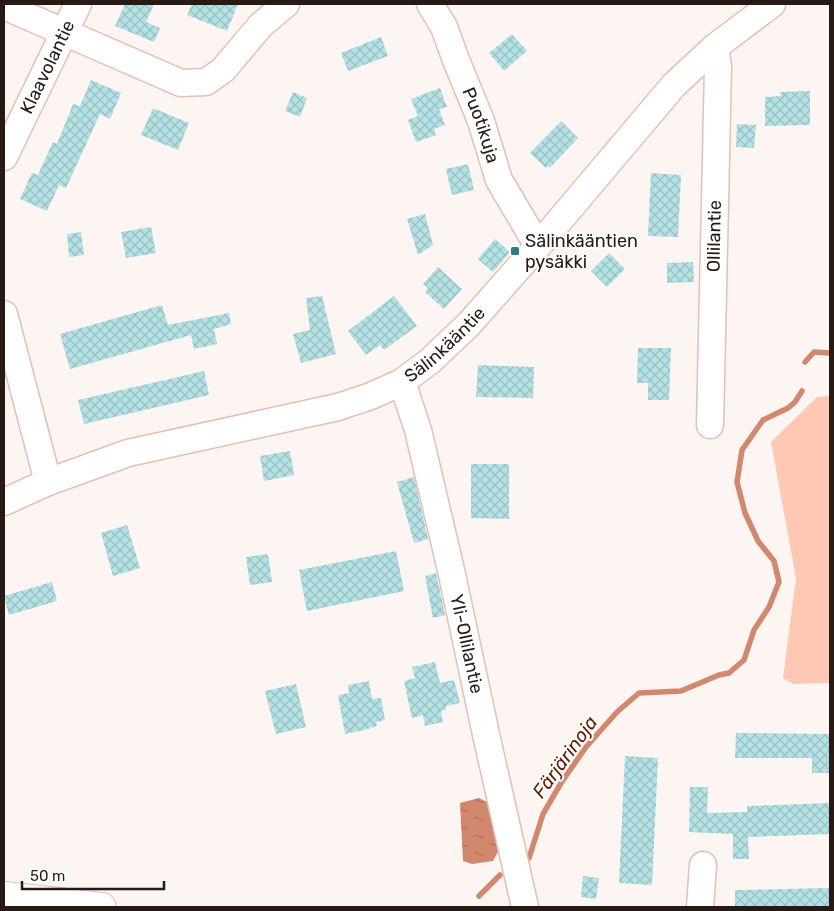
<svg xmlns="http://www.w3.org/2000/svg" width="834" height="911" viewBox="0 0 834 911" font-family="Rubik,sans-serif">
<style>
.grass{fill:#fec8b5}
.water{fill:url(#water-ripples)}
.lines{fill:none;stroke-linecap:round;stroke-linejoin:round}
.stream{stroke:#d1886e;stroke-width:5.5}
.building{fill:url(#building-cross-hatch)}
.minor-casing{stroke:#e5bfb1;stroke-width:29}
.major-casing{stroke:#e5bfb1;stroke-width:30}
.minor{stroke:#fff;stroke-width:26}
.major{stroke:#fff;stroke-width:28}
.poi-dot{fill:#337c80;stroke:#fff;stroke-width:2}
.labels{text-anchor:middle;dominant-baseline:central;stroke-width:4;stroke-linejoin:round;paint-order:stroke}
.street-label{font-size:18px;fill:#271a15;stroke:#fff}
.poi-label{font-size:18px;fill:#271a15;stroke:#fff;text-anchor:start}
.water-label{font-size:19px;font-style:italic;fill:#612002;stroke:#fff}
</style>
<defs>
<pattern id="water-ripples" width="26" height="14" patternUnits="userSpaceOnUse" patternTransform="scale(1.25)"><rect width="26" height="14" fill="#d1886e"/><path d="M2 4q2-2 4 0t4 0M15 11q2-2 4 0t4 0" fill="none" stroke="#aa6e59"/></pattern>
<pattern id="building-cross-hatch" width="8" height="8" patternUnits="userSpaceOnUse" patternTransform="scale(1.25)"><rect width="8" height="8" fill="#b3e1e4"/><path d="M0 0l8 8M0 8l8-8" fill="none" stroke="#9ac0c3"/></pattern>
</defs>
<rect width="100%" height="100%" fill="#fdf5f2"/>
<polygon class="grass" points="830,396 830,683 793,684 783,678 796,578 771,442 817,397"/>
<polygon class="water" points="479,798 489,803 499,850 493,861 472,864 463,861 460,803"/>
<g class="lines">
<g class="stream">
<polyline points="805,362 814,352 830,353"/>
<polyline points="529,858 543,814 561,783 586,747 617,712 639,693 681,691 719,675 729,673 744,660 754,630 769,607 779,582 774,561 758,541 745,513 737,482 742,450 763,420 788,408 795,402 802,391"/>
<polyline points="479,896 500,875"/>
</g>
</g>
<g class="building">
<polygon points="125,4 154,4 146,22 160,28 154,42 115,26"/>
<polygon points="192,4 238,4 227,31 187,15"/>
<polygon points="512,34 527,51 504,71 489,53"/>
<polygon points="381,37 388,56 348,71 341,53"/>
<polygon points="91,80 121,93 110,119 100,114 66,188 59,185 47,211 20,199 32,173 38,175 53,142 57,144 73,104 80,106"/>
<polygon points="440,88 447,107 439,109 445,125 434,129 436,135 416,142 408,120 418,116 411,99"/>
<polygon points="810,91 810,125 765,126 765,97 781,96 780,92"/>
<polygon points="293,92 307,98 300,117 285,111"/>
<polygon points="153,108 189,123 178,150 141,135"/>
<polygon points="561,121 578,138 550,168 548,166 546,168 530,153"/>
<polygon points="737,124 756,125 754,148 736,147"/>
<polygon points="468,164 474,190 452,195 446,169"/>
<polygon points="651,173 681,175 678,237 648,236"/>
<polygon points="425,214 433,245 418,255 407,219"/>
<polygon points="151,227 156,253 126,258 121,232"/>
<polygon points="81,232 84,255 69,257 67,234"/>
<polygon points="495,239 510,252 493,272 478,259"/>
<polygon points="609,253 625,269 607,287 591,271"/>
<polygon points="693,262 694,282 667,283 667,263"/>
<polygon points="438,267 462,289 444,309 425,292 428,288 423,284"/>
<polygon points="322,296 336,354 301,363 293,334 310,330 306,298"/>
<polygon points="394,296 417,326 384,350 380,345 366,355 348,331"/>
<polygon points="162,305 168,325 229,313 231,324 214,329 217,344 194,349 191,335 70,369 60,334"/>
<polygon points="638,348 671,348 669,400 648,400 648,383 637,383"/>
<polygon points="478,365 534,367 533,398 476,397"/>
<polygon points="204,371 209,395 84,424 78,400"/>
<polygon points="290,451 294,475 264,481 260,456"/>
<polygon points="471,464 509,464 509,519 471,518"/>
<polygon points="414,477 428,539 414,543 397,482"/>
<polygon points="127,525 140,568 113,576 101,533"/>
<polygon points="396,551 404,591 307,611 299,570"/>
<polygon points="268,554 272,582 250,585 246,557"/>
<polygon points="436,573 445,615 433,618 425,576"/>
<polygon points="52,582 57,601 9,615 4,596"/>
<polygon points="435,662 440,683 454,680 460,703 446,706 446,710 441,711 443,722 425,726 423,715 412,718 404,681 415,678 412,667"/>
<polygon points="369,681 372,699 381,698 385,720 376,722 377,726 369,728 369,729 345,734 338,695 349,693 348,685"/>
<polygon points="296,684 306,727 276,734 265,691"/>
<polygon points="736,733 830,734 830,773 812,773 812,758 735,758"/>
<polygon points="625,756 658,758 652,885 619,883"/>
<polygon points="690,787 708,787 707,813 747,812 747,806 830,803 830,834 748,837 749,859 733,859 733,834 689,832"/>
<polygon points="583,876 599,878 596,899 581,897"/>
<polygon points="830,888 830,907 735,907 735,890"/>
</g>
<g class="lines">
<g class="minor-casing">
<g id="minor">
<path id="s1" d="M430,4L444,27L456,60L481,121L499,180L538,246"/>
<polyline points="4,6 181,83 206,82 223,70 261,25 286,4"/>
<path id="s2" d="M4,157L78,4"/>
<polyline points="4,314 48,482"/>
<path id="s3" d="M402,382L418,430L451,570L487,739L525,907"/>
<path id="s4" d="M710,425L718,67L715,47"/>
<path id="s5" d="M4,502L48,482L128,453L338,407L371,396L402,382L430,361L469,324L538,246L674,85L715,47L772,4"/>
<polyline points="700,907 703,865"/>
</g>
</g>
<g class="major-casing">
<polyline id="major" points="4,896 102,907"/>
</g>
<use href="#minor" class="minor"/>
<use href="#major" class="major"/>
</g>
<rect class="poi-dot" x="510" y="246" width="10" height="10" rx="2.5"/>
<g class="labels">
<g class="street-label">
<text stroke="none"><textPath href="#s2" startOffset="100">Klaavolantie</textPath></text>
<text stroke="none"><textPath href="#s1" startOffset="132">Puotikuja</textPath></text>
<text stroke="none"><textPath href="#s4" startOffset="189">Ollilantie</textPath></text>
<text stroke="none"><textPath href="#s5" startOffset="474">Sälinkääntie</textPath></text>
<text stroke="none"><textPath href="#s3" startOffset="270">Yli-Ollilantie</textPath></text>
</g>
<g class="poi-label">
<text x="525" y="241">Sälinkääntien<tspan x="525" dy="21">pysäkki</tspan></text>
</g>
<g class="water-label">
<text transform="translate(565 757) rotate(-54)">Färjärinoja</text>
</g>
</g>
<rect width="834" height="911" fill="none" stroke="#271a15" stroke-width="10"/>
<path d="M22 881v8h142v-8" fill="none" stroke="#271a15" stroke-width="2.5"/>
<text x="30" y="881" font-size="15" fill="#271a15" stroke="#ffffff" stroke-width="4" paint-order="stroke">50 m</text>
</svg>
